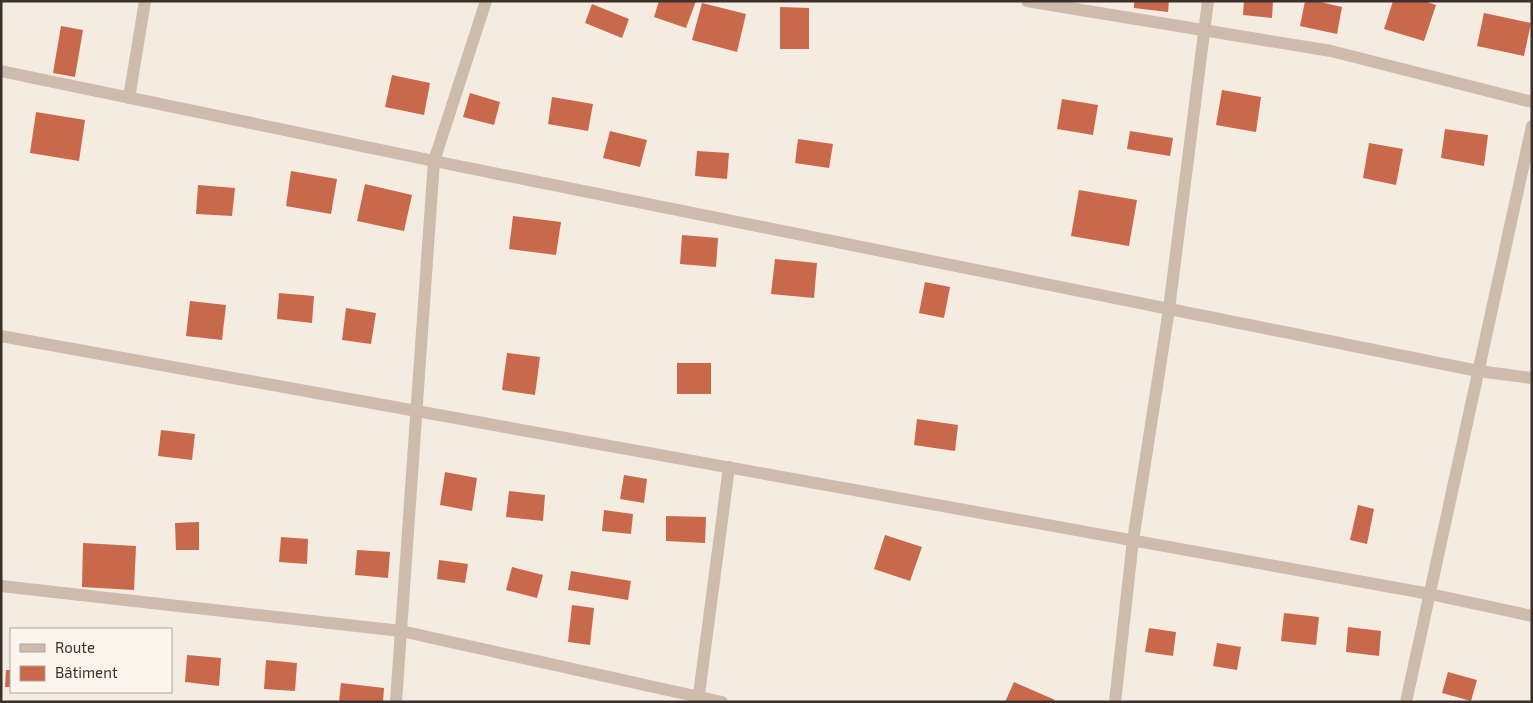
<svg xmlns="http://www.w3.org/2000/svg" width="1533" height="703" viewBox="0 0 1533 703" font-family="'Exo 2',sans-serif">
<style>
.building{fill:#c8694b}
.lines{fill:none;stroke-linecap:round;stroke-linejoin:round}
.minor{stroke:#cdbbac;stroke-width:12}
</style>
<rect width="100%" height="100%" fill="#f4ebe1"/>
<g class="building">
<polygon points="659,1 696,1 686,28 654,17"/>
<polygon points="1134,1 1169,1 1168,12 1134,8"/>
<polygon points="1244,1 1273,1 1272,18 1243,15"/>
<polygon points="1305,1 1316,1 1342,7 1337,34 1300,26"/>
<polygon points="1393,1 1424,1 1436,5 1424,41 1384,29"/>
<polygon points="702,3 746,14 737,52 692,40"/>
<polygon points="592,4 629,19 622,38 585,23"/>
<polygon points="780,7 809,8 809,49 780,49"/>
<polygon points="1484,13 1531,23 1524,56 1477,46"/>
<polygon points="61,26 83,30 75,77 53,73"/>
<polygon points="392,75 430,83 424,115 385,107"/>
<polygon points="1222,90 1261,97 1256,132 1216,125"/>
<polygon points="470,93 500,102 494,125 463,117"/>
<polygon points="552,97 593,104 588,131 548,124"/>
<polygon points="1062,99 1098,105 1093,135 1057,129"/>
<polygon points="36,112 85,120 79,161 30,153"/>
<polygon points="1445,129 1488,135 1484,166 1441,158"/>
<polygon points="610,131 647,140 640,167 603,158"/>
<polygon points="1130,131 1173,138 1170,156 1127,149"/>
<polygon points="798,139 833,144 829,168 795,163"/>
<polygon points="1369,143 1403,149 1396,185 1363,178"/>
<polygon points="697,151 729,153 727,179 695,176"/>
<polygon points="291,171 337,179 331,214 286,206"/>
<polygon points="365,184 412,195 404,231 357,221"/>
<polygon points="198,185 235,188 232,216 196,214"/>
<polygon points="1079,190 1137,200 1129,246 1071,236"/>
<polygon points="513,216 561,222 556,255 509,249"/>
<polygon points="682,235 718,238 716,267 680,264"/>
<polygon points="775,259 817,263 814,298 771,294"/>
<polygon points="925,282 950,287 944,318 919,313"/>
<polygon points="279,293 314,296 312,323 277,319"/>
<polygon points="190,301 226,305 222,340 186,336"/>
<polygon points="346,308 376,313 371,344 342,340"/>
<polygon points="507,353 540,357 535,395 502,390"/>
<rect x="677" y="363" width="34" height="31"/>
<polygon points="917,419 958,425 955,451 914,445"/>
<polygon points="161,430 195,434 192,460 158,456"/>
<polygon points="445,472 477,478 472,511 440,505"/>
<polygon points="624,475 647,479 644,503 620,499"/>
<polygon points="509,491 545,495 543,521 506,517"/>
<polygon points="1358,505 1374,509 1367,544 1350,540"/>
<polygon points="604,510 633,514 631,534 602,531"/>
<polygon points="666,516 706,517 705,543 666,541"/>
<polygon points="199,522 199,550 176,550 175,523"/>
<polygon points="885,535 922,547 910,581 874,569"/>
<polygon points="281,537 308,539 307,564 279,562"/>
<polygon points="83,543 136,546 134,590 82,587"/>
<polygon points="357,550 390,552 388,578 355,575"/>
<polygon points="439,560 468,564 465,583 437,579"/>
<polygon points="512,567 543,575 537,598 506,590"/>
<polygon points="571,571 631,581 628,600 568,590"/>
<polygon points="572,605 594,608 590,645 568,642"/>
<polygon points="1284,613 1319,617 1316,645 1281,641"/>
<polygon points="1348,627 1381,631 1379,656 1346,652"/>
<polygon points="1149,628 1176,632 1173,656 1145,652"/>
<polygon points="1217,643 1241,647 1237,670 1213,666"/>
<polygon points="187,655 221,658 219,686 185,682"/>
<polygon points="266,660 297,663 295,691 264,689"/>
<polygon points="6,670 11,670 11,687 5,687"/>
<polygon points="1448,672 1477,680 1471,701 1442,693"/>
<polygon points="1014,682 1055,700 1054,702 1005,702"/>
<polygon points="341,683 384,688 383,702 339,702"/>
</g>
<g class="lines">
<g class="minor">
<polyline points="1027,1 1331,51 1532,102"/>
<polyline points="1,71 434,161 1478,371 1532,378"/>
<polyline points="129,98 145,1"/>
<polyline points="1,336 1430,594 1532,616"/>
<polyline points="1,586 401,631 722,702"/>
<polyline points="396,702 434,161 486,1"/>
<polyline points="698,702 729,467"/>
<polyline points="1115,702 1133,540 1169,309 1208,1"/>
<polyline points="1406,702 1532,126"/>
</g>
</g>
<rect width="1533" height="703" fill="none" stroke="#3b302b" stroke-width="5"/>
<rect x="10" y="628" width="162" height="65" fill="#fbf5ee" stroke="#aea6a0"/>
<rect x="20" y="644" width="25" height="8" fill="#cdbbac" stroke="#aea6a0"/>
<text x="55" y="653" font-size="15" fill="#3b302b">Route</text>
<rect x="20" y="666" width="25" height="15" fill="#c8694b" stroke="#aea6a0"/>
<text x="55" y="678" font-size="15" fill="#3b302b">Bâtiment</text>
</svg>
